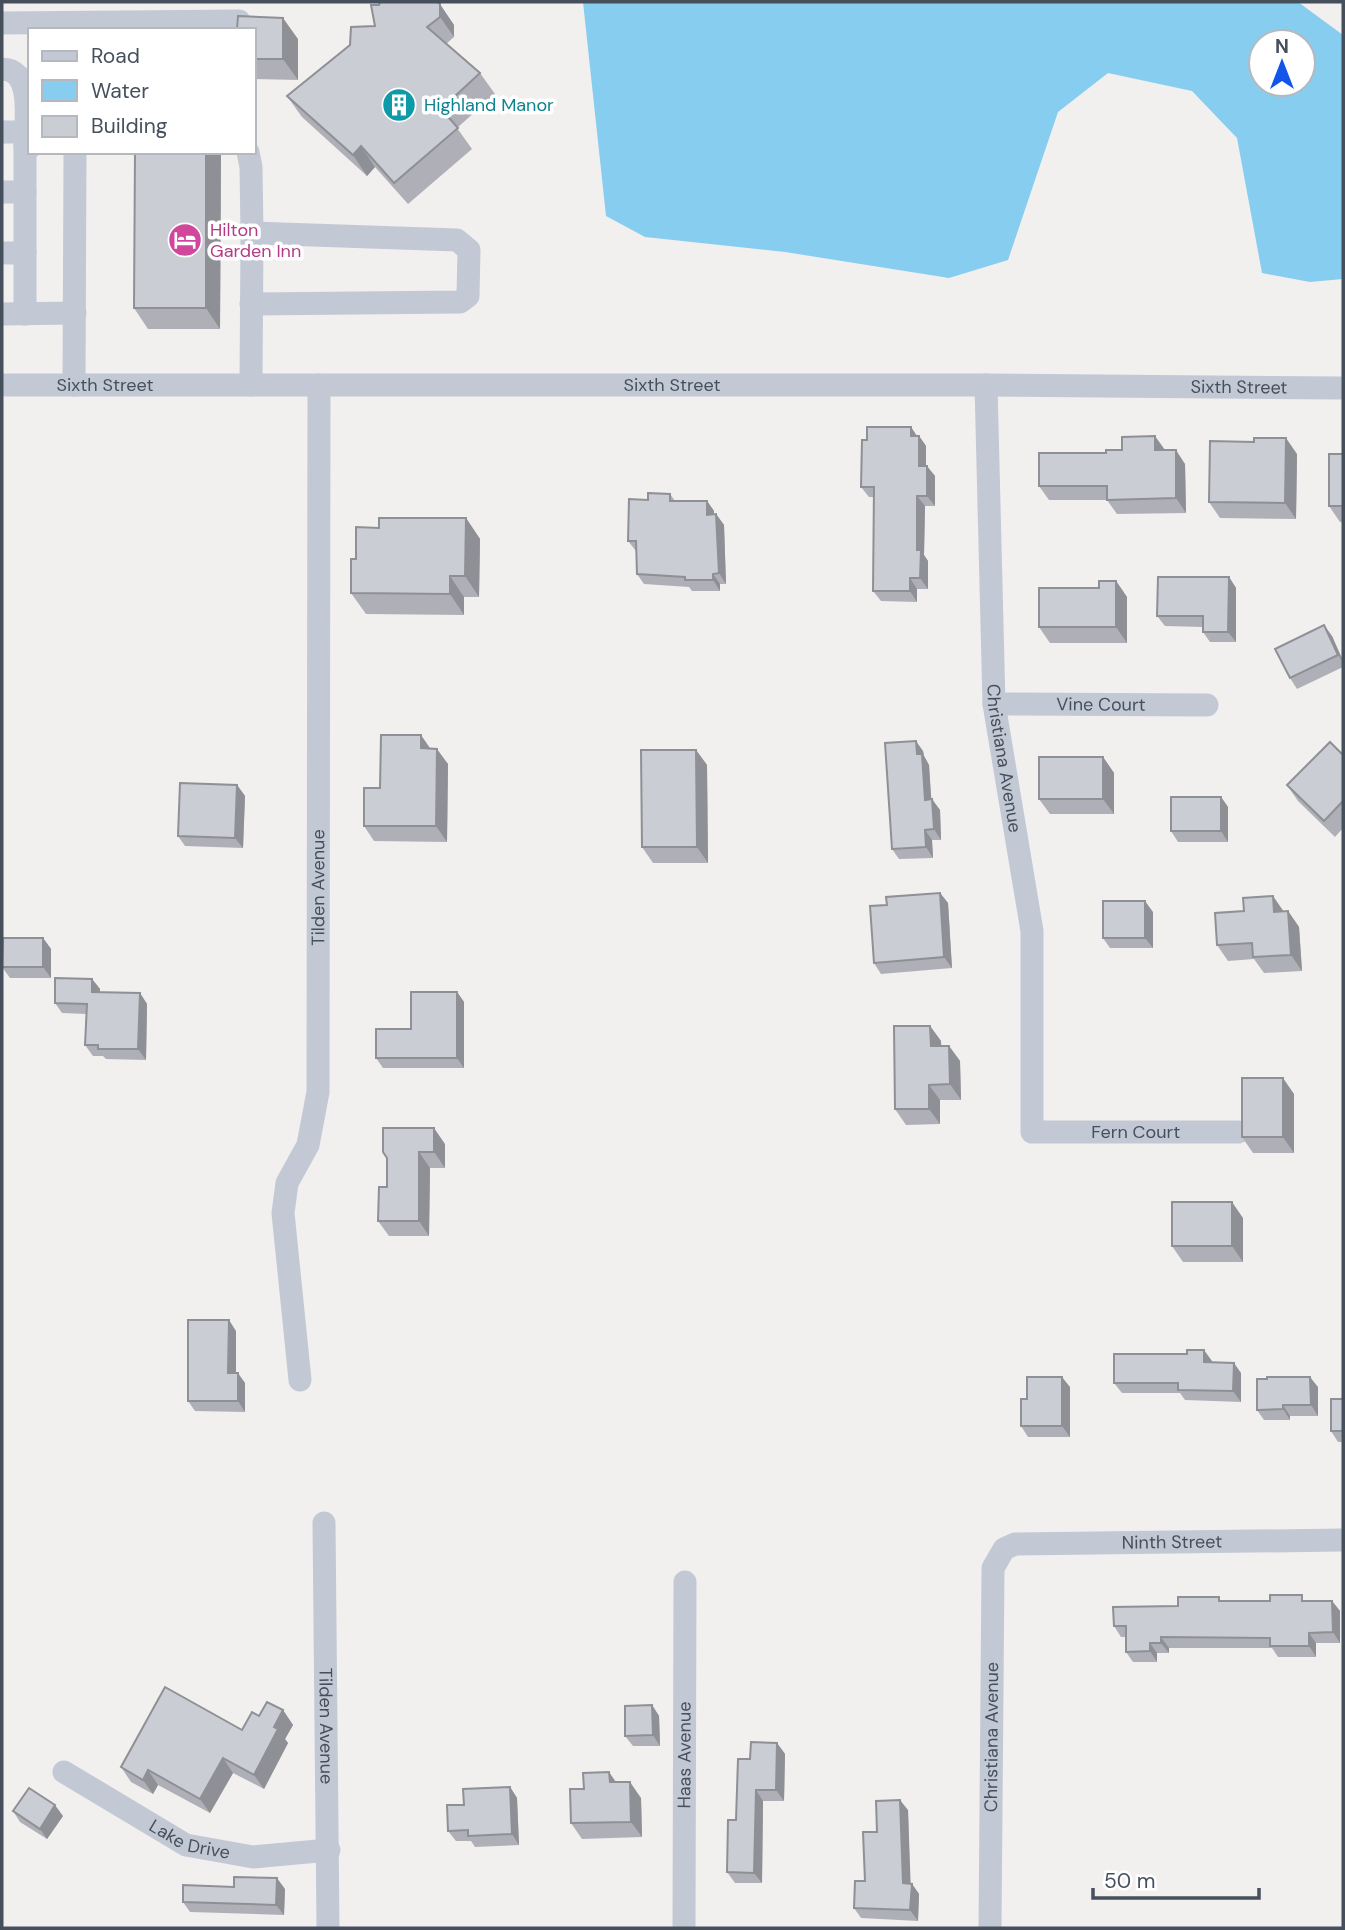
<svg xmlns="http://www.w3.org/2000/svg" width="1345" height="1930" viewBox="0 0 1345 1930" font-family="'DM Sans',sans-serif">
<style>
.water{fill:#87cdf0;fill-rule:evenodd}
.lines{fill:none;stroke-linecap:round;stroke-linejoin:round}
.minor{stroke:#c2c9d5;stroke-width:23}
.wall{fill:#afb0b7}
.shaded-wall{fill:#8e9095}
.building{fill:#cbcdd5;stroke:#8e9095;stroke-width:2}
.labels{text-anchor:middle;dominant-baseline:central;stroke-width:7;stroke-linejoin:round;paint-order:stroke}
.culture-label{font-size:18px;fill:#0d838f;stroke:#fff;text-anchor:start}
.hotel-label{font-size:18px;fill:#b23c85;stroke:#fff;text-anchor:start}
.street-label{font-size:18px;fill:#46505d;stroke:#fff}
</style>
<rect width="100%" height="100%" fill="#f2efef"/>
<path class="water" d="M583,2H1298L1343,35V279L1310,282L1262,273L1237,138L1192,91L1108,73L1058,112L1008,260L949,278L785,252L645,237L606,216ZM1261,42H1303V84H1261Z"/>
<g class="lines">
<g class="minor">
<polyline points="2,23 239,21 239,30"/>
<path d="M2,69C35,69 25,125 25,147H30"/>
<polyline points="2,132 25,132"/>
<polyline points="248,152 251,167 252,233 251,385"/>
<polyline points="2,192 25,192"/>
<polyline points="2,253 25,253"/>
<polyline points="251,304 460,302 468,296 469,250 457,240 252,233"/>
<polyline points="2,314 75,313"/>
<polyline points="25,314 25,147"/>
<path id="s1" d="M2,385H986L1343,388"/>
<polyline points="74,385 75,152"/>
<path id="s2" d="M986,385L994,704L1032,931V1132H1238"/>
<path id="s3" d="M994,704L1207,705"/>
<path id="s4" d="M300,1380L283,1213L287,1183L308,1145L318,1092L319,385"/>
<path id="s5" d="M324,1523L328,1928"/>
<path id="s6" d="M64,1772L186,1845L253,1857L329,1850"/>
<path id="s7" d="M684,1928L685,1582"/>
<path id="s8" d="M990,1928L993,1568L1004,1549L1015,1544L1343,1540"/>
</g>
</g>
<g class="wall">
<polygon points="437,2 454,25 454,37 446,44 480,73 495,94 457,128 472,149 408,204 375,167 367,176 302,117 287,96 375,26 379,5"/>
<polygon points="254,30 298,39 298,80 254,79"/>
<polygon points="135,152 221,152 220,329 148,329 134,308"/>
<polygon points="911,427 917,436 919,436 926,446 926,466 935,476 935,506 925,506 924,555 928,561 928,589 917,589 917,602 881,601 873,591 874,497 869,497 861,487 867,440"/>
<polygon points="1165,450 1185,464 1186,513 1117,514 1107,500 1049,500 1039,486 1106,453"/>
<polygon points="1297,454 1296,519 1220,518 1209,502"/>
<polygon points="1343,454 1343,522 1340,522 1329,506"/>
<polygon points="670,494 675,501 707,501 714,511 714,514 716,514 724,525 726,584 720,584 720,591 692,591 689,587 644,584 637,574 636,551 628,541 648,500"/>
<polygon points="466,518 480,539 479,597 464,597 464,615 366,614 351,593 356,559 379,528"/>
<polygon points="1229,577 1236,588 1236,642 1210,642 1203,632 1203,627 1165,626 1157,616"/>
<polygon points="1116,581 1127,597 1127,643 1050,643 1039,627 1099,588"/>
<polygon points="1332,636 1343,660 1343,667 1297,689 1290,678"/>
<polygon points="430,748 448,764 447,842 374,841 364,826 380,788"/>
<polygon points="696,750 707,765 708,863 653,863 642,847"/>
<polygon points="923,751 924,756 929,765 931,800 940,810 941,840 932,840 933,858 899,859 892,849"/>
<polygon points="1343,755 1343,828 1335,837 1298,801 1287,785"/>
<polygon points="1103,757 1114,773 1114,814 1050,814 1039,799"/>
<polygon points="237,785 245,796 243,848 185,846 178,836"/>
<polygon points="1221,797 1228,807 1228,842 1178,842 1171,831"/>
<polygon points="940,893 948,903 952,968 881,974 874,963 887,905"/>
<polygon points="1284,911 1288,911 1299,927 1302,971 1264,973 1254,959 1228,961 1217,945"/>
<polygon points="1153,912 1153,948 1110,948 1103,938"/>
<polygon points="43,938 51,949 51,978 10,978 2,967"/>
<polygon points="92,979 100,989 100,992 140,993 147,1004 146,1060 106,1059 103,1056 93,1056 85,1045 86,1014 62,1013 55,1003"/>
<polygon points="457,992 464,1002 464,1068 383,1068 376,1058"/>
<polygon points="930,1026 941,1041 941,1046 949,1046 960,1061 961,1100 940,1100 940,1124 906,1125 895,1109"/>
<polygon points="1294,1094 1294,1153 1253,1153 1242,1137"/>
<polygon points="445,1144 445,1168 430,1168 429,1236 389,1236 378,1221 387,1187 387,1159 383,1152"/>
<polygon points="1243,1218 1243,1262 1183,1262 1172,1246"/>
<polygon points="236,1331 236,1373 245,1383 245,1412 195,1411 188,1401"/>
<polygon points="1212,1361 1212,1362 1241,1373 1241,1402 1185,1400 1180,1393 1122,1393 1114,1383"/>
<polygon points="1070,1387 1070,1437 1028,1437 1021,1426 1027,1399"/>
<polygon points="1318,1387 1318,1416 1290,1416 1290,1420 1264,1420 1257,1410"/>
<polygon points="1343,1399 1343,1442 1338,1442 1331,1431"/>
<polygon points="1221,1601 1332,1601 1340,1611 1340,1643 1316,1643 1316,1657 1278,1657 1272,1648 1169,1648 1169,1653 1157,1653 1157,1662 1133,1662 1126,1652 1126,1637 1121,1637 1114,1626 1178,1606"/>
<polygon points="652,1705 659,1716 660,1746 633,1746 625,1736"/>
<polygon points="283,1710 293,1725 285,1739 288,1743 264,1789 233,1773 210,1813 158,1785 153,1794 131,1782 121,1767 242,1730 259,1716"/>
<polygon points="777,1743 785,1754 784,1801 763,1801 762,1883 735,1883 727,1872 736,1820 750,1759"/>
<polygon points="616,1782 641,1798 642,1837 582,1839 571,1823 584,1789"/>
<polygon points="510,1787 517,1798 519,1845 475,1847 471,1841 456,1841 448,1831 464,1805"/>
<polygon points="908,1810 910,1883 912,1884 919,1894 918,1921 861,1918 854,1908 865,1881 877,1832"/>
<polygon points="13,1811 63,1816 47,1839 20,1822"/>
<polygon points="285,1889 284,1915 190,1912 183,1902"/>
</g>
<g class="shaded-wall">
<polygon points="440,4 454,25 454,37 440,17"/>
<polygon points="283,18 298,39 298,80 283,59"/>
<polygon points="361,146 375,167 367,176 353,155"/>
<polygon points="206,152 221,152 220,329 206,308"/>
<polygon points="911,427 918,438 911,436"/>
<polygon points="919,436 926,446 926,476 919,466"/>
<polygon points="1155,436 1165,450 1155,450"/>
<polygon points="1286,438 1297,454 1296,519 1285,503"/>
<polygon points="1176,450 1185,464 1186,513 1176,498"/>
<polygon points="927,466 935,476 935,506 927,496"/>
<polygon points="917,496 925,506 924,555 928,561 928,589 920,578 917,550"/>
<polygon points="707,501 714,511 714,525 707,515"/>
<polygon points="716,514 724,525 726,584 719,573"/>
<polygon points="466,518 480,539 479,597 465,576"/>
<polygon points="713,574 720,584 720,591 713,580"/>
<polygon points="450,576 464,597 464,615 450,594"/>
<polygon points="1229,577 1236,588 1236,642 1228,632"/>
<polygon points="910,578 917,589 917,602 910,591"/>
<polygon points="1116,581 1127,597 1127,643 1116,627"/>
<polygon points="1324,625 1332,636 1343,662 1338,655"/>
<polygon points="421,735 432,751 421,748"/>
<polygon points="916,741 923,751 924,756 929,765 932,810 925,800 917,754"/>
<polygon points="437,749 448,764 447,842 436,826"/>
<polygon points="696,750 707,765 708,863 697,847"/>
<polygon points="1103,757 1114,773 1114,814 1103,799"/>
<polygon points="237,785 245,796 243,848 235,838"/>
<polygon points="1221,797 1228,807 1228,842 1221,831"/>
<polygon points="932,799 940,810 941,840 934,829"/>
<polygon points="925,830 932,840 933,858 926,847"/>
<polygon points="940,893 948,903 952,968 944,957"/>
<polygon points="1273,896 1284,912 1274,912"/>
<polygon points="1145,901 1153,912 1153,948 1145,938"/>
<polygon points="1288,911 1299,927 1302,971 1291,955"/>
<polygon points="43,938 51,949 51,978 43,967"/>
<polygon points="92,979 100,989 99,1003 92,992"/>
<polygon points="457,992 464,1002 464,1068 457,1058"/>
<polygon points="140,993 147,1004 146,1060 138,1049"/>
<polygon points="930,1026 941,1041 942,1062 931,1046"/>
<polygon points="949,1046 960,1061 961,1100 950,1084"/>
<polygon points="1283,1078 1294,1094 1294,1153 1283,1137"/>
<polygon points="929,1085 940,1100 940,1124 929,1109"/>
<polygon points="434,1128 445,1144 445,1168 434,1152"/>
<polygon points="419,1152 430,1168 429,1236 419,1221"/>
<polygon points="1232,1202 1243,1218 1243,1262 1232,1246"/>
<polygon points="229,1320 236,1331 236,1383 228,1373"/>
<polygon points="1204,1350 1212,1361 1212,1373 1204,1362"/>
<polygon points="1234,1363 1241,1373 1241,1402 1233,1391"/>
<polygon points="238,1373 245,1383 245,1412 238,1401"/>
<polygon points="1062,1377 1070,1387 1070,1437 1062,1426"/>
<polygon points="1310,1377 1318,1387 1318,1416 1311,1405"/>
<polygon points="1283,1405 1290,1416 1290,1420 1283,1409"/>
<polygon points="1332,1601 1340,1611 1340,1643 1333,1632"/>
<polygon points="1309,1633 1316,1643 1316,1657 1309,1646"/>
<polygon points="1161,1637 1169,1648 1169,1653 1161,1643"/>
<polygon points="1150,1643 1157,1653 1157,1662 1150,1651"/>
<polygon points="652,1705 659,1716 660,1746 653,1735"/>
<polygon points="283,1710 293,1725 285,1739 288,1743 264,1789 254,1775 274,1727"/>
<polygon points="777,1743 785,1754 784,1801 776,1790"/>
<polygon points="223,1758 233,1773 210,1813 200,1799"/>
<polygon points="148,1770 158,1785 153,1794 143,1780"/>
<polygon points="609,1772 620,1788 610,1782"/>
<polygon points="630,1782 641,1798 642,1837 631,1822"/>
<polygon points="510,1787 517,1798 519,1845 512,1834"/>
<polygon points="756,1790 763,1801 762,1883 754,1873"/>
<polygon points="900,1800 908,1810 911,1894 903,1883"/>
<polygon points="55,1805 63,1816 47,1839 40,1829"/>
<polygon points="277,1878 285,1889 284,1915 276,1905"/>
<polygon points="912,1884 919,1894 918,1921 910,1910"/>
</g>
<g class="building">
<polygon points="380,2 437,2 440,4 440,17 427,27 480,73 441,109 458,128 394,183 361,146 353,155 287,96 350,45 351,27 375,26 371,5 379,5"/>
<polygon points="238,16 283,18 283,59 254,59 254,30 237,30"/>
<polygon points="135,152 206,152 206,308 134,308"/>
<polygon points="867,427 911,427 911,436 919,436 919,466 927,466 927,496 917,496 917,550 921,550 920,578 910,578 910,591 873,591 874,487 861,487 862,440 867,440"/>
<polygon points="1155,436 1155,450 1176,450 1176,498 1107,500 1107,486 1039,486 1039,453 1106,453 1106,450 1122,450 1122,437"/>
<polygon points="1254,438 1286,438 1285,503 1209,502 1210,441 1254,442"/>
<rect x="1329" y="454" width="14" height="52"/>
<polygon points="648,493 670,494 670,501 707,501 707,515 716,514 719,573 713,574 713,580 685,580 685,577 637,574 636,541 628,541 629,499 648,500"/>
<polygon points="379,518 466,518 465,576 450,576 450,594 351,593 351,559 356,559 356,527 379,528"/>
<polygon points="1158,577 1229,577 1228,632 1203,632 1203,616 1157,616"/>
<polygon points="1099,581 1116,581 1116,627 1039,627 1039,588 1099,588"/>
<polygon points="1324,625 1338,655 1290,678 1275,649"/>
<polygon points="381,735 421,735 421,748 437,749 436,826 364,826 364,788 380,788"/>
<polygon points="916,741 917,754 922,754 925,800 932,799 934,829 925,830 926,847 892,849 885,743"/>
<polygon points="1330,742 1343,755 1343,801 1324,821 1287,785"/>
<polygon points="641,750 696,750 697,847 642,847"/>
<rect x="1039" y="757" width="64" height="42"/>
<polygon points="180,783 237,785 235,838 178,836"/>
<rect x="1171" y="797" width="50" height="34"/>
<polygon points="940,893 944,957 874,963 870,906 887,905 886,897"/>
<polygon points="1273,896 1274,912 1288,911 1291,955 1253,957 1252,943 1217,945 1215,913 1244,911 1243,898"/>
<rect x="1103" y="901" width="42" height="37"/>
<polygon points="3,938 43,938 43,967 2,967"/>
<polygon points="55,978 92,979 92,992 140,993 138,1049 98,1049 98,1045 85,1045 87,1004 55,1003"/>
<polygon points="411,992 457,992 457,1058 376,1058 376,1029 411,1029"/>
<polygon points="894,1026 930,1026 931,1046 949,1046 950,1084 929,1085 929,1109 895,1109"/>
<rect x="1242" y="1078" width="41" height="59"/>
<polygon points="383,1128 434,1128 434,1152 419,1152 419,1221 378,1221 379,1187 387,1187 387,1158 383,1152"/>
<rect x="1172" y="1202" width="60" height="44"/>
<polygon points="188,1320 229,1320 228,1373 238,1373 238,1401 188,1401"/>
<polygon points="1187,1350 1204,1350 1204,1362 1234,1363 1233,1391 1178,1390 1178,1383 1114,1383 1114,1354 1187,1354"/>
<polygon points="1027,1377 1062,1377 1062,1426 1021,1426 1021,1399 1027,1399"/>
<polygon points="1267,1377 1310,1377 1311,1405 1283,1405 1283,1409 1257,1410 1257,1379 1267,1379"/>
<rect x="1331" y="1399" width="12" height="32"/>
<polygon points="1270,1595 1302,1595 1302,1601 1332,1601 1333,1632 1309,1633 1309,1646 1270,1646 1270,1638 1161,1637 1161,1643 1150,1643 1150,1651 1126,1652 1126,1626 1114,1626 1113,1607 1178,1606 1178,1597 1219,1597 1219,1601 1270,1601"/>
<polygon points="165,1687 242,1730 252,1712 259,1716 267,1702 283,1710 274,1727 278,1729 254,1775 223,1758 200,1799 148,1770 143,1780 121,1767"/>
<polygon points="652,1705 653,1735 625,1736 625,1706"/>
<polygon points="751,1742 777,1743 776,1790 756,1790 754,1873 727,1872 728,1820 736,1820 738,1759 750,1759"/>
<polygon points="609,1772 610,1782 630,1782 631,1822 571,1823 570,1789 584,1789 583,1773"/>
<polygon points="510,1787 512,1834 468,1836 468,1830 448,1831 447,1805 464,1805 463,1789"/>
<polygon points="29,1788 55,1805 40,1829 13,1811"/>
<polygon points="900,1800 903,1883 912,1884 910,1910 854,1908 855,1881 865,1881 863,1832 877,1832 876,1801"/>
<polygon points="234,1877 277,1878 276,1905 183,1902 183,1885 234,1887"/>
</g>
<defs>
<g id="building-disc" transform="scale(1.75)"><circle r="9.5" fill="#0f9aa8" stroke="#fff"/><path d="M-4-6H4V6H1V3H-1V6H-4ZM-2.5-4.3h1.7v1.8h-1.7ZM.8-4.3h1.7v1.8H.8ZM-2.5-1h1.7V.8h-1.7ZM.8-1h1.7V.8H.8Z" fill="#fff"/></g>
<g id="hotel-disc" transform="scale(1.75)"><circle r="9.5" fill="#d1479c" stroke="#fff"/><path d="M-6-4.5h1.5V1H6V5H4.5V3h-9V5H-6ZM-4 0a1.8 1.8 0 1 1 3.6 0ZM.5 0V-2.5h3Q6-2.5 6 0Z" fill="#fff"/></g>
</defs>
<g fill-rule="evenodd">
<use href="#building-disc" x="399" y="105"/>
<use href="#hotel-disc" x="185" y="240"/>
</g>
<g class="labels">
<g class="culture-label">
<text x="424" y="105">Highland Manor</text>
</g>
<g class="hotel-label">
<text x="210" y="230">Hilton<tspan x="210" dy="21">Garden Inn</tspan></text>
</g>
<g class="street-label">
<text stroke="none"><textPath href="#s1" startOffset="103">Sixth Street</textPath></text>
<text stroke="none"><textPath href="#s1" startOffset="670">Sixth Street</textPath></text>
<text stroke="none"><textPath href="#s1" startOffset="1237">Sixth Street</textPath></text>
<text stroke="none"><textPath href="#s3" startOffset="107">Vine Court</textPath></text>
<text stroke="none"><textPath href="#s2" startOffset="374">Christiana Avenue</textPath></text>
<text stroke="none"><textPath href="#s4" startOffset="500">Tilden Avenue</textPath></text>
<text stroke="none"><textPath href="#s2" startOffset="854">Fern Court</textPath></text>
<text stroke="none"><textPath href="#s8" startOffset="551">Ninth Street</textPath></text>
<text stroke="none"><textPath href="#s5" startOffset="203">Tilden Avenue</textPath></text>
<text stroke="none"><textPath href="#s8" startOffset="191">Christiana Avenue</textPath></text>
<text stroke="none"><textPath href="#s7" startOffset="173">Haas Avenue</textPath></text>
<text stroke="none"><textPath href="#s6" startOffset="144">Lake Drive</textPath></text>
</g>
</g>
<rect width="1345" height="1930" fill="none" stroke="#46505d" stroke-width="7"/>
<rect x="28" y="28" width="228" height="126" fill="#ffffff" stroke="#b5b9be" stroke-width="2"/>
<rect x="42" y="51" width="35" height="10" fill="#c2c9d5" stroke="#b5b9be" stroke-width="2"/>
<text x="91" y="63" font-size="21" fill="#46505d">Road</text>
<rect x="42" y="80" width="35" height="21" fill="#87cdf0" stroke="#b5b9be" stroke-width="2"/>
<text x="91" y="98" font-size="21" fill="#46505d">Water</text>
<rect x="42" y="116" width="35" height="21" fill="#cbcdd5" stroke="#b5b9be" stroke-width="2"/>
<text x="91" y="133" font-size="21" fill="#46505d">Building</text>
<g transform="translate(1282 63)"><circle r="33" fill="#ffffff" stroke="#b5b9be" stroke-width="2"/>
<path d="M0-5L12 26L0 18L-12 26Z" fill="#1155ea"/>
<text y="-10" font-size="19" font-weight="bold" text-anchor="middle" fill="#46505d">N</text>
</g>
<path d="M1093 1888v10h166v-10" fill="none" stroke="#46505d" stroke-width="3.5"/>
<text x="1104" y="1888" font-size="21" fill="#46505d" stroke="#ffffff" stroke-width="5" paint-order="stroke">50 m</text>
</svg>
